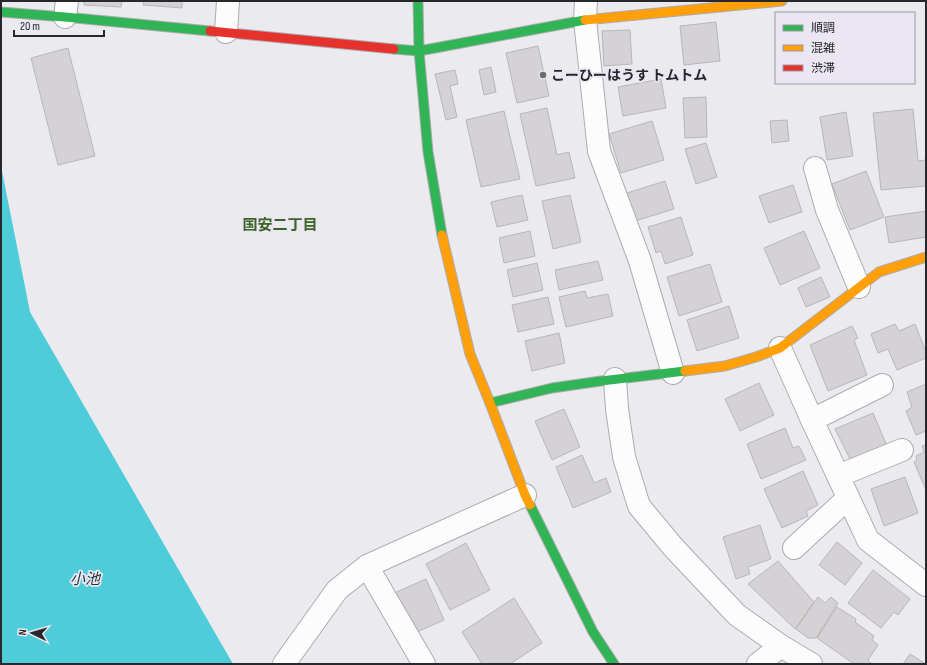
<svg xmlns="http://www.w3.org/2000/svg" width="927" height="665" viewBox="0 0 927 665" font-family="'Sofia Sans Condensed','Noto Sans JP',sans-serif">
<style>
.water{fill:#4eccd9}
.building{fill:#d4d2d4;stroke:#b8b6b7}
.lines{fill:none;stroke-linecap:round;stroke-linejoin:round}
.street-casing{stroke:#adacb0;stroke-width:24}
.fast-casing{stroke:#adacb0;stroke-width:11}
.slow-casing{stroke:#adacb0;stroke-width:11}
.jam-casing{stroke:#adacb0;stroke-width:11}
.street{stroke:#fcfcfd;stroke-width:22}
.fast{stroke:#30b455;stroke-width:9}
.slow{stroke:#ff9f0a;stroke-width:9}
.jam{stroke:#e5322d;stroke-width:9}
.poi-dot{fill:#6c6b70;stroke:#eae7f2;stroke-width:1.5}
.labels{text-anchor:middle;dominant-baseline:central;stroke-width:3.5;stroke-linejoin:round;paint-order:stroke}
.poi-label{font-size:14px;font-weight:bold;fill:#28272b;stroke:#eae7f2;text-anchor:start}
.neighbourhood-label{font-size:15px;font-weight:bold;fill:#3c6429;stroke:#eae7f2}
.water-label{font-size:15px;font-style:italic;fill:#1d3639;stroke:#eae7f2}
</style>
<rect width="100%" height="100%" fill="#ebeaef"/>
<polygon class="water" points="1,166 30,312 233,664 1,664"/>
<g class="building">
<polygon points="84,1 122,1 121,7 84,5"/>
<polygon points="144,1 182,1 182,8 143,5"/>
<polygon points="716,22 720,61 684,65 680,26"/>
<polygon points="630,30 632,64 604,66 602,31"/>
<polygon points="538,46 549,96 517,103 506,53"/>
<polygon points="68,48 95,156 58,165 31,58"/>
<polygon points="491,67 496,92 484,95 479,70"/>
<polygon points="455,70 458,84 450,86 457,117 446,120 435,74"/>
<polygon points="661,79 666,108 623,116 618,87"/>
<polygon points="706,97 707,137 685,138 683,98"/>
<polygon points="547,108 557,155 569,152 575,178 536,186 520,114"/>
<polygon points="913,109 918,161 926,160 926,186 881,190 873,113"/>
<polygon points="504,111 520,179 481,187 466,120"/>
<polygon points="846,112 853,156 827,160 820,117"/>
<polygon points="787,120 789,141 772,143 770,121"/>
<polygon points="652,121 664,160 621,173 609,134"/>
<polygon points="706,143 717,177 696,184 685,149"/>
<polygon points="866,171 884,217 850,230 832,184"/>
<polygon points="665,181 674,209 635,221 627,193"/>
<polygon points="793,185 802,212 769,223 759,196"/>
<polygon points="522,195 528,220 497,227 491,202"/>
<polygon points="570,195 581,242 553,249 542,201"/>
<polygon points="926,211 926,237 889,243 885,217"/>
<polygon points="681,217 693,255 665,264 661,251 656,253 648,227"/>
<polygon points="530,231 535,256 504,263 499,238"/>
<polygon points="804,231 820,268 780,285 764,248"/>
<polygon points="598,261 603,280 559,290 555,270"/>
<polygon points="537,263 543,290 513,297 507,270"/>
<polygon points="710,264 722,302 679,316 667,277"/>
<polygon points="821,277 830,297 806,307 798,288"/>
<polygon points="585,291 587,298 608,294 613,316 566,327 559,297"/>
<polygon points="548,297 554,324 518,332 512,305"/>
<polygon points="729,306 739,338 697,351 687,320"/>
<polygon points="895,324 899,331 915,324 926,352 926,358 897,370 888,349 878,353 871,334"/>
<polygon points="852,326 858,338 854,340 867,375 828,391 810,345"/>
<polygon points="559,333 565,363 532,371 525,341"/>
<polygon points="759,383 774,415 740,431 725,399"/>
<polygon points="926,384 926,431 916,435 906,411 912,407 907,392"/>
<polygon points="564,409 580,447 552,460 535,421"/>
<polygon points="873,413 887,446 851,461 835,429"/>
<polygon points="785,428 793,448 799,446 806,460 761,479 747,444"/>
<polygon points="926,445 926,490 914,462 917,460 916,456 924,452 922,446"/>
<polygon points="582,455 594,483 606,478 611,492 573,508 556,467"/>
<polygon points="803,471 818,505 806,511 808,516 782,528 764,489"/>
<polygon points="905,477 918,513 884,526 871,489"/>
<polygon points="760,525 771,559 748,567 750,574 736,579 723,537"/>
<polygon points="837,542 862,563 845,585 819,565"/>
<polygon points="466,543 490,590 450,610 426,564"/>
<polygon points="778,561 814,602 795,629 748,584"/>
<polygon points="873,570 910,599 898,615 894,612 881,628 848,603"/>
<polygon points="426,579 444,620 410,635 392,594"/>
<polygon points="818,597 825,603 831,597 838,603 816,638 808,638 796,629"/>
<polygon points="514,598 542,643 510,664 482,664 462,632"/>
<polygon points="837,607 856,619 855,622 874,636 872,640 878,645 868,660 872,664 854,664 817,638"/>
<polygon points="910,654 926,664 903,664"/>
</g>
<g class="lines">
<g class="street-casing">
<g id="street">
<polyline points="586,1 585,20 599,151 640,261 673,373"/>
<polyline points="65,17 67,1"/>
<polyline points="226,32 228,1"/>
<polyline points="815,168 827,210 859,287"/>
<polyline points="780,348 812,420 868,540 926,585"/>
<polyline points="615,379 617,409 624,457 639,506 673,547 737,615 781,646 811,664"/>
<polyline points="812,420 882,385"/>
<polyline points="838,476 902,450"/>
<polyline points="794,548 848,498"/>
<polyline points="367,566 424,664"/>
<polyline points="284,664 337,590 367,566 525,495"/>
<polyline points="758,664 781,646"/>
</g>
</g>
<g class="fast-casing">
<g id="fast">
<polyline points="418,1 419,51 428,152 442,235"/>
<polyline points="1,12 65,17 210,31"/>
<polyline points="394,49 419,51 585,20"/>
<polyline points="490,403 552,388 601,381 685,371"/>
<polyline points="530,505 593,632 614,664"/>
</g>
</g>
<g class="slow-casing">
<g id="slow">
<polyline points="585,20 782,1"/>
<polyline points="442,235 470,354 490,403 525,495 530,505"/>
<polyline points="685,371 725,366 756,357 780,348 879,272 926,257"/>
</g>
</g>
<g class="jam-casing">
<polyline id="jam" points="210,31 394,49"/>
</g>
<use href="#street" class="street"/>
<use href="#fast" class="fast"/>
<use href="#slow" class="slow"/>
<use href="#jam" class="jam"/>
</g>
<circle class="poi-dot" cx="543" cy="75" r="4"/>
<g class="labels">
<g class="poi-label">
<text x="551" y="75">こーひーはうす トムトム</text>
</g>
<g class="neighbourhood-label">
<text x="280" y="225">国安二丁目</text>
</g>
<g class="water-label">
<text x="85" y="579">小池</text>
</g>
</g>
<rect width="927" height="665" fill="none" stroke="#28272b" stroke-width="4"/>
<rect x="775" y="12" width="140" height="72" fill="#eae7f2" stroke="#9c9aa2"/>
<rect x="783" y="25" width="20" height="6" fill="#30b455" stroke="#9c9aa2"/>
<text x="811" y="32" font-size="12" fill="#28272b">順調</text>
<rect x="783" y="45" width="20" height="6" fill="#ff9f0a" stroke="#9c9aa2"/>
<text x="811" y="52" font-size="12" fill="#28272b">混雑</text>
<rect x="783" y="65" width="20" height="6" fill="#e5322d" stroke="#9c9aa2"/>
<text x="811" y="72" font-size="12" fill="#28272b">渋滞</text>
<g transform="translate(32 633) rotate(275)" stroke="#eae7f2" stroke-width="3" paint-order="stroke">
<path d="M0-3L7 15L0 10L-7 15Z" fill="#28272b"/>
<text y="-6" font-size="11" font-weight="bold" text-anchor="middle" fill="#28272b">N</text>
</g>
<path d="M14 30v6h90v-6" fill="none" stroke="#28272b" stroke-width="2"/>
<text x="20" y="30" font-size="12" fill="#28272b" stroke="#eae7f2" stroke-width="3" paint-order="stroke">20 m</text>
</svg>
